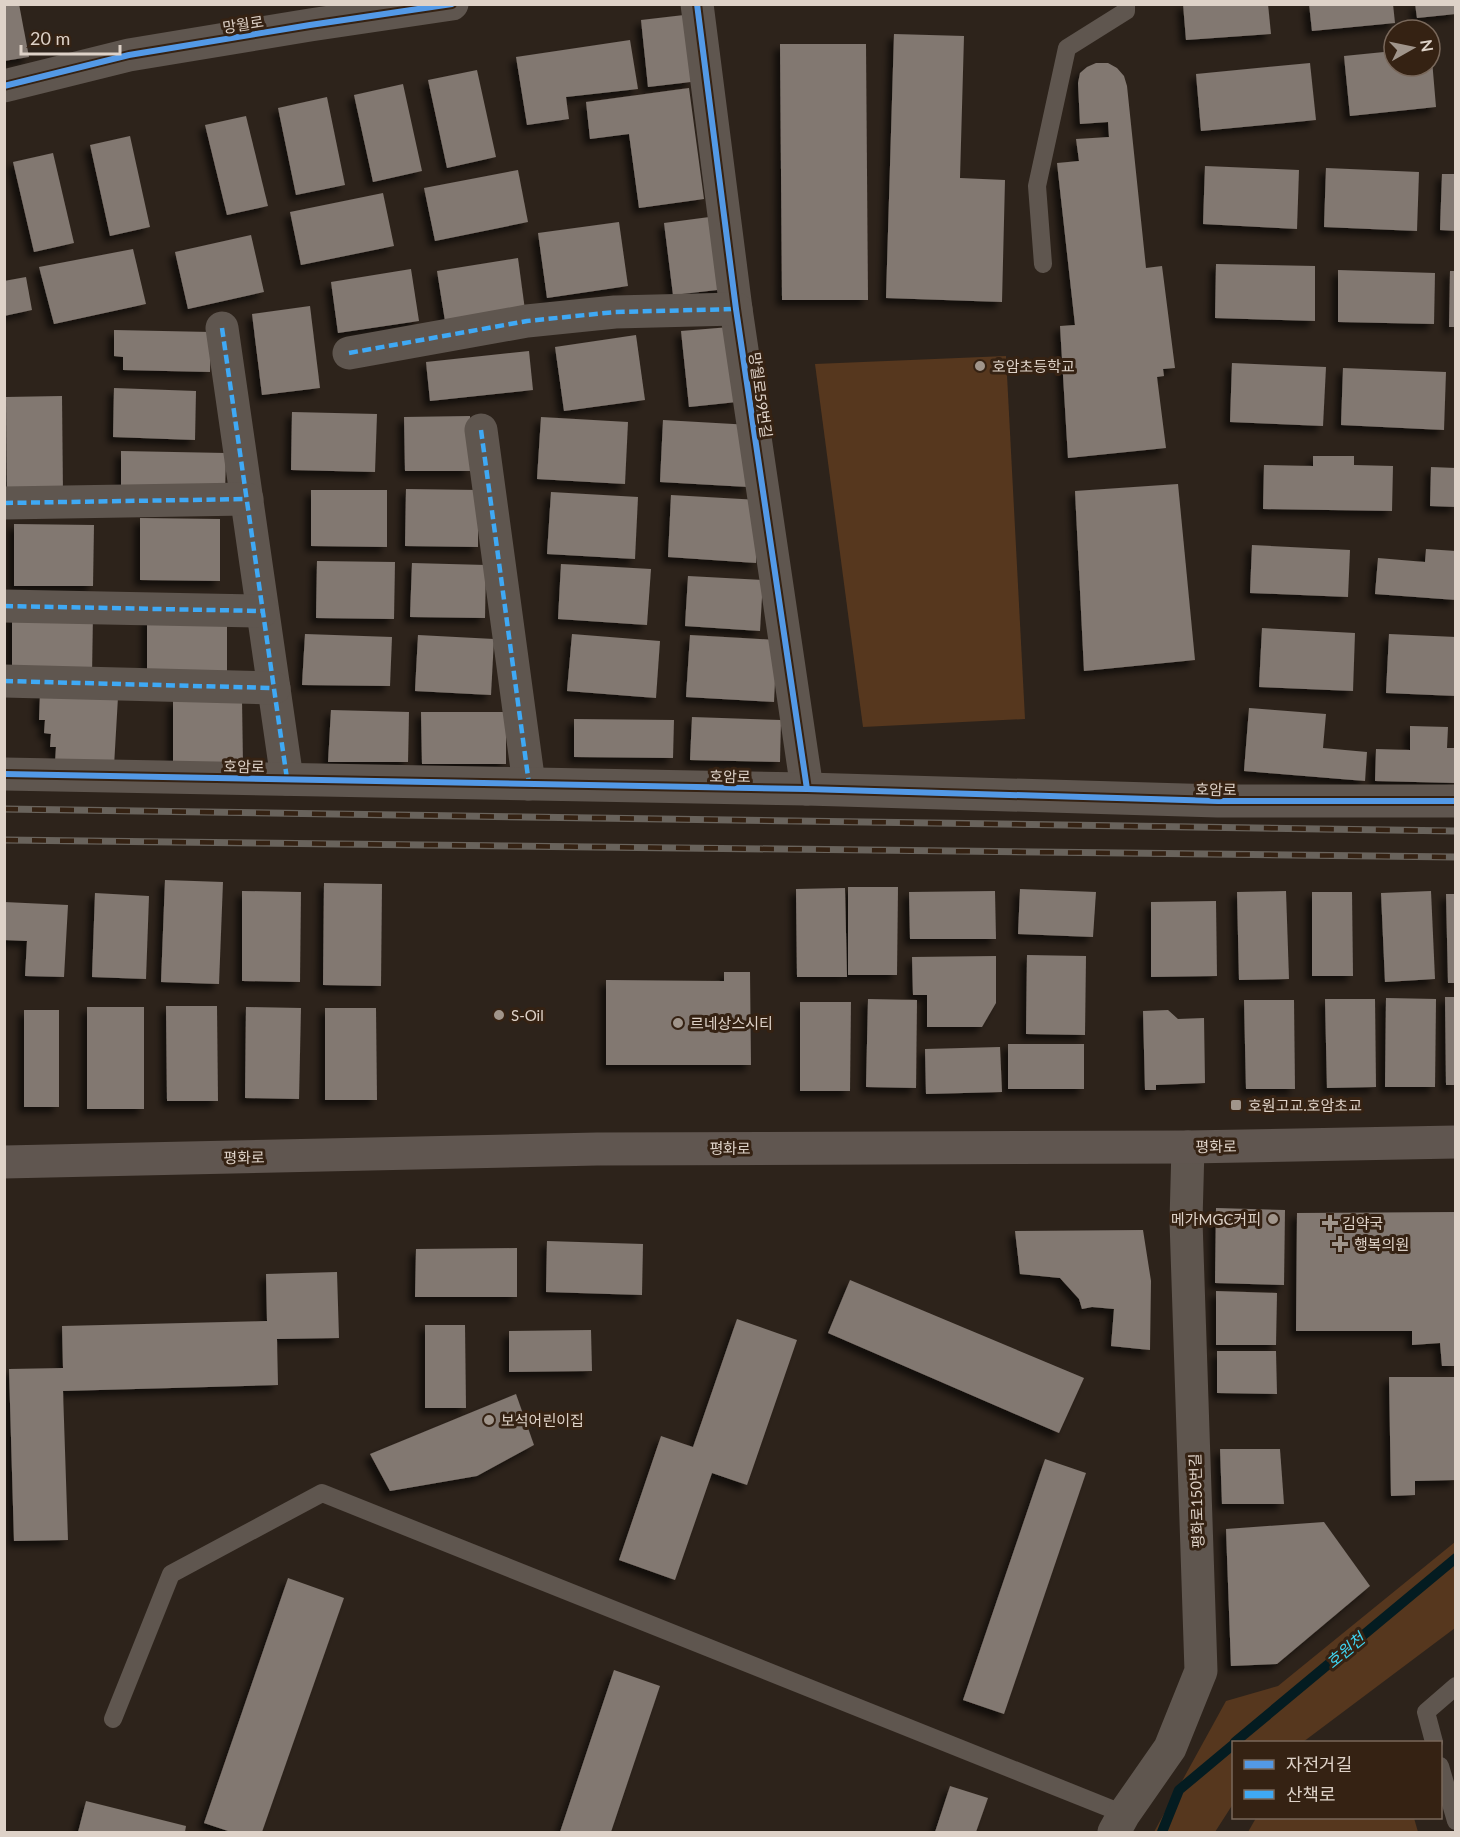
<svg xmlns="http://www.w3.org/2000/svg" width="1460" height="1837" viewBox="0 0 1460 1837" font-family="Lato,'Noto Sans KR',sans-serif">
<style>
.green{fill:#56371e}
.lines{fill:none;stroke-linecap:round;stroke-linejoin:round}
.stream{stroke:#041c21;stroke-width:10}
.building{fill:#827871;filter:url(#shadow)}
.lane{stroke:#5f564f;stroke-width:18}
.street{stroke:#5f564f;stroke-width:33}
.secondary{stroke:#605650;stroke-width:33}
.rail-casing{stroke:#69635c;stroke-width:7}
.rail{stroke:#352213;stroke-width:4.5;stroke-dasharray:14;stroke-linecap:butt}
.quiet{stroke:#3fa9f5;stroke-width:4.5;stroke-dasharray:9 4.5;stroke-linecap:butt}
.cycleway-casing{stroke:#352213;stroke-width:10}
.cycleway{stroke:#5399e6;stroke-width:6}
.poi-dot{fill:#a0958b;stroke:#352213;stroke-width:2}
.labels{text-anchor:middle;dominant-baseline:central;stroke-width:6;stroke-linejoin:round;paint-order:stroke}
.street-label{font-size:15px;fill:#ded2c8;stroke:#352213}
.poi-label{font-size:15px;fill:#ded2c8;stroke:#352213;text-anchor:start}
.water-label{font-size:16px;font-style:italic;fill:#3fd5f2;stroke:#352213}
</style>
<defs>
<filter id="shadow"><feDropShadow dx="-5.5" dy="5.5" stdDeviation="3" flood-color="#0009"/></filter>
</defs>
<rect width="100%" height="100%" fill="#2d231b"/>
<g class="green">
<polygon points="1006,356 1025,719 863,727 815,364"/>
<polygon points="1455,1542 1455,1628 1303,1742 1234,1742 1233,1804 1215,1832 1154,1832 1226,1701 1278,1686"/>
<polygon points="1256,1818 1414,1818 1418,1832 1248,1832"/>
</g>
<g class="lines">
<g class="stream">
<polyline points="1235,1742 1456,1558"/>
<polyline points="1162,1832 1179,1790 1234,1744"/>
</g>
</g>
<g class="building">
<polygon points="4,4 19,4 29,57 4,61"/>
<polygon points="1183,4 1268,4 1271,34 1186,40"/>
<polygon points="1309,4 1393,4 1395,23 1312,31"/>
<polygon points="1415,4 1456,4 1456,14 1417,18"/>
<polygon points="684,15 691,82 648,87 641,20"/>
<polygon points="894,34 964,36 960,178 1005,180 1002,302 886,298"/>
<polygon points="630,40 638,89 566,97 569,119 527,125 516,57"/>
<polygon points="780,44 866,44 868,300 782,300"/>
<polygon points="1394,51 1394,66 1430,66 1432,60 1436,107 1350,116 1344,56"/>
<polygon points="1096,63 1108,63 1117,68 1124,76 1127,86 1146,268 1162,266 1175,368 1163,369 1164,376 1157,377 1166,448 1068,458 1060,326 1075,325 1057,163 1079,161 1076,139 1109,137 1108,122 1080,124 1078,83 1080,73 1087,67"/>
<polygon points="1310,63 1316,120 1201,131 1196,74"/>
<polygon points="477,70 496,157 447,168 428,80"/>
<polygon points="403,84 422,171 373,182 354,95"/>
<polygon points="689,88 704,199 639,208 629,134 590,139 586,102"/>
<polygon points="327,97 345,185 296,195 278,108"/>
<polygon points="246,116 268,206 227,215 205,125"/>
<polygon points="130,136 150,227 110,236 90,145"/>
<polygon points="53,153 74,243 34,252 13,162"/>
<polygon points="1205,166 1299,170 1297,229 1203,224"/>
<polygon points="1326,168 1419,172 1417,231 1324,227"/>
<polygon points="518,170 528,222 435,241 424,188"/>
<polygon points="1442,174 1456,174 1456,231 1440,230"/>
<polygon points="383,193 394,246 301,265 290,212"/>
<polygon points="717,216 726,289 673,295 664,223"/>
<polygon points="619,222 628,286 547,298 538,233"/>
<polygon points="251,235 264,292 188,309 175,252"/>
<polygon points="133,249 146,304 54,324 39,267"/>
<polygon points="518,258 525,310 445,321 437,271"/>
<polygon points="1216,264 1315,266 1315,321 1215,318"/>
<polygon points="411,269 419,321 338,333 331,282"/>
<polygon points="1338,270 1435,273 1434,324 1338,322"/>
<polygon points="1450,271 1456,271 1456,327 1449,327"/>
<polygon points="26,277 32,310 4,316 4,281"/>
<polygon points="310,306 320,388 262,395 252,314"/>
<polygon points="730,327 737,402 689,407 681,331"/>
<polygon points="114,330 211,332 210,372 123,370 123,357 114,356"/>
<polygon points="636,335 645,400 564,411 555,347"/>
<polygon points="529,351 533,390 430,401 426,362"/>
<polygon points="1232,363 1326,367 1323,426 1230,422"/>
<polygon points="1343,368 1446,372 1444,430 1341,425"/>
<polygon points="114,388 196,391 195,440 113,437"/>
<polygon points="62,396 63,496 7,497 6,397"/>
<polygon points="292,412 377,414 375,472 291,470"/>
<polygon points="470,416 470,471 405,471 404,417"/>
<polygon points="541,417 628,422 625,484 537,479"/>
<polygon points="663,420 751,425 748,487 660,482"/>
<polygon points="121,451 226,453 225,495 121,493"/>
<polygon points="1313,456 1354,456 1354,465 1393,466 1392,511 1263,509 1264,465 1313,466"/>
<polygon points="1431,467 1456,468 1456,507 1430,506"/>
<polygon points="1178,484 1195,660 1084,671 1075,491"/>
<polygon points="406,489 478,490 478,547 405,546"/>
<polygon points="311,490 387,490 387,547 311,546"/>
<polygon points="551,492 638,497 635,559 547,554"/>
<polygon points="671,495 759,500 756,563 668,557"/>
<polygon points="140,518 220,519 220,581 140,580"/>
<polygon points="14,524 94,525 93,586 14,586"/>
<polygon points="1252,545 1350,550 1348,597 1250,593"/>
<polygon points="1426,549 1456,551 1456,600 1375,594 1378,558 1425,562"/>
<polygon points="317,561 395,562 394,619 316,618"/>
<polygon points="412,563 486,565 485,618 410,617"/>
<polygon points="561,564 651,569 647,625 558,619"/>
<polygon points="688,576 763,580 760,631 685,626"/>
<polygon points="12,613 93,613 92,675 12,674"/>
<polygon points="147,614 227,615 227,677 147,676"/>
<polygon points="1262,628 1355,633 1353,691 1259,687"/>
<polygon points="305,634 392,637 390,686 302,685"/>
<polygon points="572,634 660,641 656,698 567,691"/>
<polygon points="1389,634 1456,637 1456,696 1386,693"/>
<polygon points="418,635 494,639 491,695 415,691"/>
<polygon points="690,635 777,640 774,702 686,697"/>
<polygon points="40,693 118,697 114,766 55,763 56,747 50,747 51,734 44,733 45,720 39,720"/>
<polygon points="242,699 243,766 173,766 173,700"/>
<polygon points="1249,708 1326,714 1323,748 1367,752 1365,781 1244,771"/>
<polygon points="331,710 409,712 408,762 328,762"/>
<polygon points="421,712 506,712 506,764 422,764"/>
<polygon points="692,717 781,720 780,762 690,760"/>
<polygon points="574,719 674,720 673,758 574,757"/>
<polygon points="1410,726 1448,727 1447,748 1456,748 1456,783 1375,781 1376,749 1410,750"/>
<polygon points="165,880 223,882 219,984 161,982"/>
<polygon points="324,883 382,884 381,986 323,985"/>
<polygon points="848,887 898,887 897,975 848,975"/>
<polygon points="845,888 847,977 797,977 796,889"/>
<polygon points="1020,889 1096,892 1093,937 1018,934"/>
<polygon points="242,891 301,892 300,982 242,981"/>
<polygon points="995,891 996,939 910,939 909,892"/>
<polygon points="1286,891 1289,979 1239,980 1237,892"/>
<polygon points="1431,891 1435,979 1385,982 1381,893"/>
<polygon points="1312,892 1352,892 1353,976 1312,976"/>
<polygon points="95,893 149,896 146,979 92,977"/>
<polygon points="1446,894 1456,894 1456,983 1448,983"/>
<polygon points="1216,901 1217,976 1151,977 1151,902"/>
<polygon points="4,902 68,905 64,977 25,976 27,941 4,940"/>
<polygon points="1027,955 1086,956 1085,1035 1026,1034"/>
<polygon points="996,956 996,1003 982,1027 927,1027 927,995 913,995 912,957"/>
<polygon points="724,972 750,972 751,1065 606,1065 606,980 724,981"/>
<polygon points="1445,997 1456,997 1456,1085 1446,1085"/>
<polygon points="1386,998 1436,999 1435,1087 1385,1087"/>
<polygon points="868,999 917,1000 916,1088 866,1087"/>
<polygon points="1325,999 1375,999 1376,1087 1327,1088"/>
<polygon points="1244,1000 1294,1000 1295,1089 1246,1089"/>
<polygon points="800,1002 851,1002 850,1091 800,1091"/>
<polygon points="166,1006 217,1006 218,1101 167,1101"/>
<rect x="87" y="1007" width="57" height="102"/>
<polygon points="246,1007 301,1008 299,1099 245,1098"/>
<polygon points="325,1008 376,1008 377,1100 325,1100"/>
<rect x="24" y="1010" width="35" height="97"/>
<polygon points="1168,1010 1178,1019 1204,1018 1205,1083 1156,1085 1156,1090 1145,1090 1143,1011"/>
<rect x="1008" y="1044" width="76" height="45"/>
<polygon points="1000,1047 1002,1092 926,1094 925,1049"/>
<polygon points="1216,1208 1285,1210 1284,1285 1215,1283"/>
<polygon points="1456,1212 1456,1366 1442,1366 1440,1343 1412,1345 1412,1331 1296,1331 1297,1213"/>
<polygon points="1143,1230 1151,1281 1150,1350 1111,1346 1114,1309 1092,1307 1082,1309 1079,1299 1060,1278 1020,1274 1015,1231"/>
<polygon points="547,1241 643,1244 642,1295 546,1292"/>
<polygon points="517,1248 517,1297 415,1297 416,1249"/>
<polygon points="337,1272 339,1338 277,1339 278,1385 63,1391 68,1540 14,1541 9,1369 63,1368 62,1326 267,1321 266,1274"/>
<polygon points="850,1280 1084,1378 1059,1433 828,1333"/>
<polygon points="1216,1291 1277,1293 1276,1345 1216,1345"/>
<polygon points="737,1319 797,1340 747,1485 712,1473 675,1580 619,1560 661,1436 693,1447"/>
<polygon points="425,1325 465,1325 466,1408 425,1408"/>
<polygon points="591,1330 592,1371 509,1372 509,1331"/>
<polygon points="1217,1351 1276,1351 1277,1394 1217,1393"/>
<polygon points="1389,1377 1456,1377 1456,1480 1415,1481 1415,1495 1391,1496"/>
<polygon points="516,1394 534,1445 477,1476 390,1491 370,1454"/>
<polygon points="1220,1449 1280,1449 1284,1504 1222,1504"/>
<polygon points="1045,1459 1086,1473 1004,1714 963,1700"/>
<polygon points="1324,1522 1370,1586 1277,1664 1231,1666 1226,1529"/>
<polygon points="288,1578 344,1598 262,1832 231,1832 204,1823"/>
<polygon points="614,1670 660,1686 611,1832 560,1832"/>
<polygon points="950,1786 988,1798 976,1832 935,1832"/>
<polygon points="86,1801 186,1826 185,1832 78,1832"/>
</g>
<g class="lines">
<g class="lane">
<polyline points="1043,264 1037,186 1067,48 1126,11 1126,4"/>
<polyline points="113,1719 171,1574 322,1493 1124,1814"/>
<polyline points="1434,1742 1426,1712 1456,1686"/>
<polyline points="1440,1766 1456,1821"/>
</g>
<g class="street">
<polyline points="697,4 736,309 807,789"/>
<polyline points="4,86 129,55 310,25 452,4"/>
<polyline points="222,328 287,779"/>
<polyline points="349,353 527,321 615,312 736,309"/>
<polyline points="481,430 529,784"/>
<polyline points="4,503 247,499"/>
<polyline points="4,606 262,611"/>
<polyline points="4,681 274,688"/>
<polyline points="4,774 807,789 1218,801 1456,801"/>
<polyline points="1114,1832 1124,1814 1170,1748 1201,1671 1186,1221 1188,1147"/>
</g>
<polyline class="secondary" points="4,1162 597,1149 1188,1147 1456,1142"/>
<g class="rail-casing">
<g id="rail">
<polyline points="4,809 1456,831"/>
<polyline points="4,840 1456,857"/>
</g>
</g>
<use href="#rail" class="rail"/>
<g class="quiet">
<polyline points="222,328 287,779"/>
<polyline points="349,353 527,321 615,312 736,309"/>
<polyline points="481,430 529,784"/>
<polyline points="4,503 247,499"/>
<polyline points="4,606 262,611"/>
<polyline points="4,681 274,688"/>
</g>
<g class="cycleway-casing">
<g id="cycleway">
<polyline points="697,4 736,309 807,789"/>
<polyline points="4,86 129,55 310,25 452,4"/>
<polyline points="4,774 807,789 1218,801 1456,801"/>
</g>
</g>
<use href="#cycleway" class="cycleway"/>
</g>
<g class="poi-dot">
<circle cx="980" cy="366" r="6"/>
<circle cx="499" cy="1015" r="6"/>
<circle cx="678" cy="1023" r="6"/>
<rect x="1230" y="1099" width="12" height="12" rx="3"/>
<circle cx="1273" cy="1219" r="6"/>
<path d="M1327 1214h6v6h6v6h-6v6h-6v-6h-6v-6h6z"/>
<path d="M1337 1235h6v6h6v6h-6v6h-6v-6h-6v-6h6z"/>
<circle cx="489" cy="1420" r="6"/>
</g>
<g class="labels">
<g class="street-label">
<text transform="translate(243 24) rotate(-9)">망월로</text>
<text transform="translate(761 395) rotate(82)">망월로59번길</text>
<text transform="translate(244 766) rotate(1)">호암로</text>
<text transform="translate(730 776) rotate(1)">호암로</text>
<text transform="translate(1216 789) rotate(1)">호암로</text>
<text transform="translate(1216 1146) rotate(-1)">평화로</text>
<text x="730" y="1148">평화로</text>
<text transform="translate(244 1157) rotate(-1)">평화로</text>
<text transform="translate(1196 1501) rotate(-92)">평화로150번길</text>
</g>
<g class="poi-label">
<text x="992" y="366">호암초등학교</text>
<text x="511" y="1015">S-Oil</text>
<text x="690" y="1023">르네상스시티</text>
<text x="1248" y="1105">호원고교.호암초교</text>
<text x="1261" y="1219" text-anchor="end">메가MGC커피</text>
<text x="1342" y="1223">김약국</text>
<text x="1354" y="1244">행복의원</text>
<text x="501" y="1420">보석어린이집</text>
</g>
<g class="water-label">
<text transform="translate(1345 1650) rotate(-40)">호원천</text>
</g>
</g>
<rect width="1460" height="1837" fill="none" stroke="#ded2c8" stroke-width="12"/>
<rect x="1232" y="1741" width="210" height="78" fill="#352213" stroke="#79685b" stroke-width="1.5"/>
<rect x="1244" y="1760" width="30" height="9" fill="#5399e6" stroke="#79685b" stroke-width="1.5"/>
<text x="1286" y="1771" font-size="18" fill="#ded2c8">자전거길</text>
<rect x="1244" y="1790" width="30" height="9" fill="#3fa9f5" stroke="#79685b" stroke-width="1.5"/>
<text x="1286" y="1801" font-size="18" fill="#ded2c8">산책로</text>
<g transform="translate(1412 48) rotate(81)"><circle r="28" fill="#352213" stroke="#79685b" stroke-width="1.5"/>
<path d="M0-4.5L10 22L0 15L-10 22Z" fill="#a0958b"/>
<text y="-9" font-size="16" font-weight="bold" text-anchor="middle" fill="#ded2c8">N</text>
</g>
<path d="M21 45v9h99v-9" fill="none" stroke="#ded2c8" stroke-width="3"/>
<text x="30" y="45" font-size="18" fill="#ded2c8" stroke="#352213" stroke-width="4.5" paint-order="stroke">20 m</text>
</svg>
